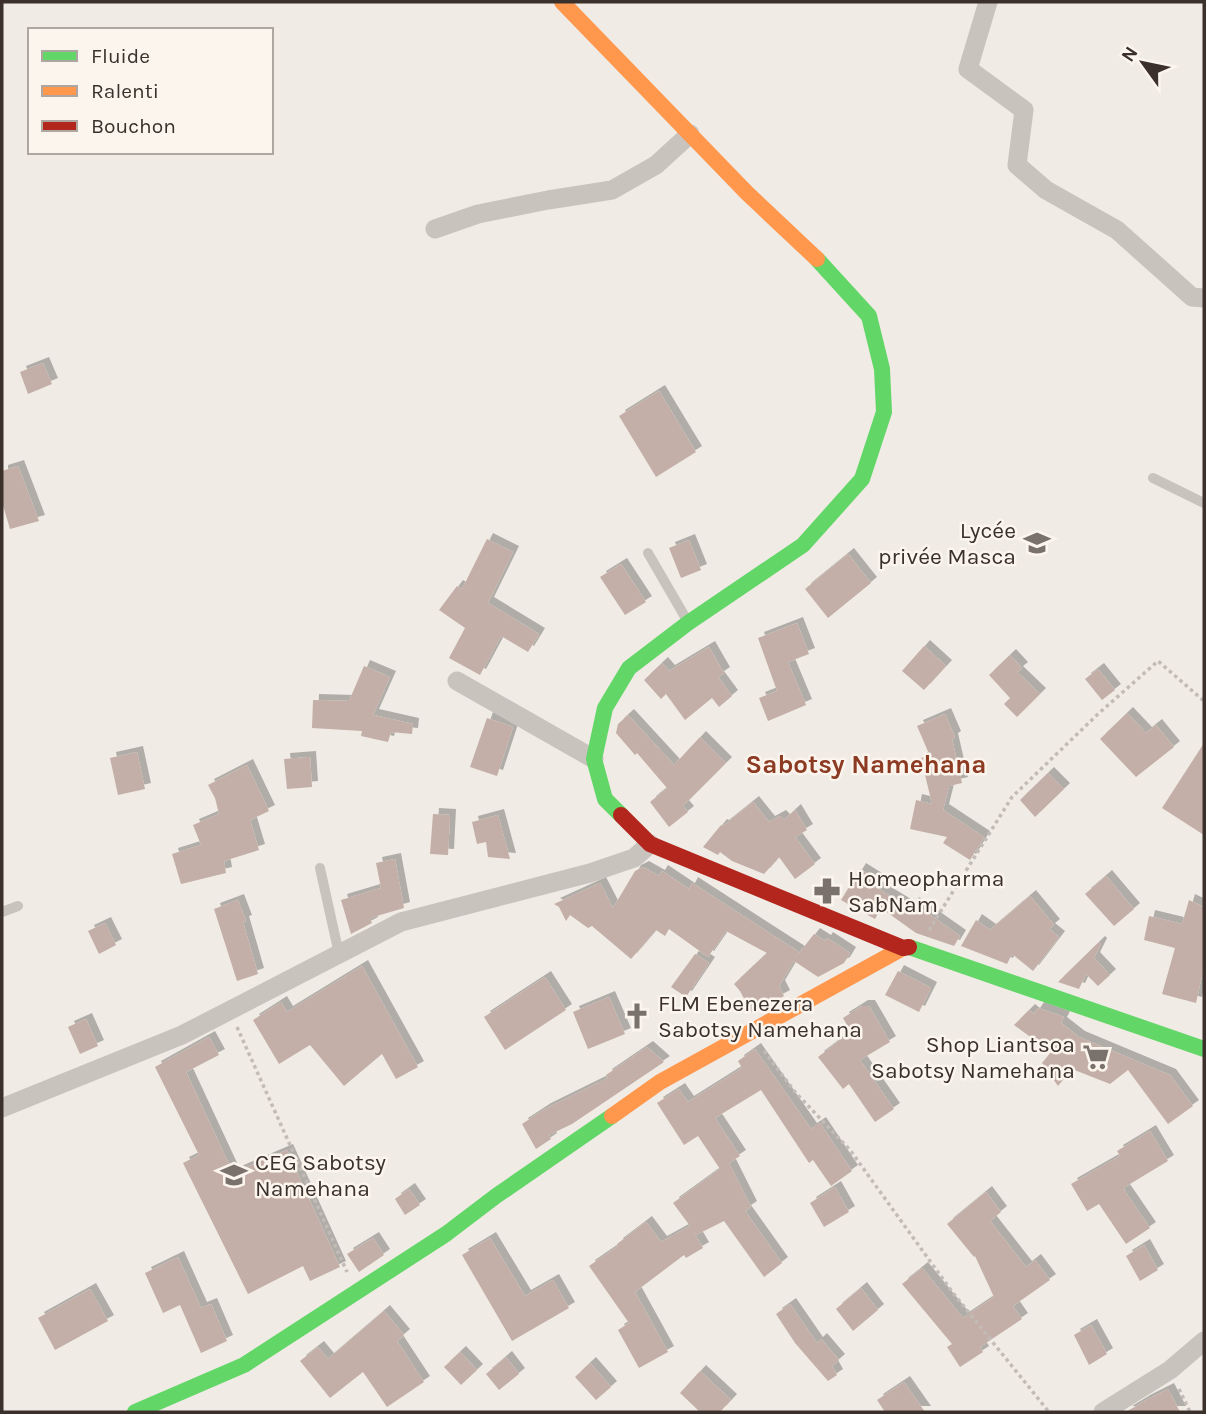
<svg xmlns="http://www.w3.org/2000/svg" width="1206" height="1414" viewBox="0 0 1206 1414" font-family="Karla,sans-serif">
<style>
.building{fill:#c3afa7;filter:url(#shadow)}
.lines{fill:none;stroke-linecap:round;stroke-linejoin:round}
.path{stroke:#c2bbb6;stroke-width:3.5;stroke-dasharray:3.5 3.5;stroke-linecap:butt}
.lane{stroke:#c9c3be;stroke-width:10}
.street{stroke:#c9c3be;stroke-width:19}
.fast{stroke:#63d668;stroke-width:16}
.slow{stroke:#ff974d;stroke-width:16}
.jam{stroke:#b3261e;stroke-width:16}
.labels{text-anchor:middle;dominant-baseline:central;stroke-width:5;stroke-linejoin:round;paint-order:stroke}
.poi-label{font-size:23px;fill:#3b302b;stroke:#fbf5ee;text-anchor:start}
.quarter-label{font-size:26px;font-weight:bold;fill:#8c3b22;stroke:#fbf5ee}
</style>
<defs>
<filter id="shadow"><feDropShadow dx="6" dy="-6" stdDeviation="0" flood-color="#0004"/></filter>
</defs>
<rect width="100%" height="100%" fill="#f0ebe5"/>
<g class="building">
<polygon points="43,363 52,384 28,394 20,372"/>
<polygon points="659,391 696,452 656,477 619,416"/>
<polygon points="18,466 39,521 10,529 2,502 2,471"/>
<polygon points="487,539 513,552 488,603 539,634 528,652 501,636 480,675 449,658 465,628 439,610 457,586 462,589"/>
<polygon points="689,540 701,570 681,578 669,548"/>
<polygon points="848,554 871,583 828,618 805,589"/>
<polygon points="621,564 646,602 625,615 600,577"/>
<polygon points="797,623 809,654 788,662 806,705 768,721 759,698 777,691 758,638"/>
<polygon points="924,646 946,666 924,690 902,671"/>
<polygon points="709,647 724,673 718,677 732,696 719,707 712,698 685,720 666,694 661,699 644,680 662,663 669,671"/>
<polygon points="1010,655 1022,668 1017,672 1040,694 1017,717 1004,704 1010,698 989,675"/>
<polygon points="364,666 390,677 373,715 413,724 412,734 391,732 388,742 361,736 362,731 312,728 313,700 349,701"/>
<polygon points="1098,669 1115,690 1102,700 1085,679"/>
<polygon points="1127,713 1146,733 1156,725 1174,747 1136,777 1100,739"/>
<polygon points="945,714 955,737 952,739 962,783 949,786 943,810 984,837 970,860 943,843 947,837 910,829 916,800 932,804 921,758 930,756 917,726"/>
<polygon points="628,715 674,765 700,737 726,763 683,806 688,812 669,827 650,802 667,788 637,753 635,755 616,733 618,724"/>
<polygon points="487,718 513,727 497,776 470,767"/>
<polygon points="1204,743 1204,835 1162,808"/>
<polygon points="137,752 145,789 118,795 110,758"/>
<polygon points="310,757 312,787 287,789 284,759"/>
<polygon points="247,765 269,811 250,820 259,850 224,861 226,873 181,884 172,854 201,845 193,825 219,814 215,798 208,785"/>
<polygon points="1048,773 1064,789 1035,817 1020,800"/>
<polygon points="753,802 769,822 780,816 784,820 795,810 807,830 795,837 815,864 795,879 779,857 764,874 732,861 720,852 718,855 703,847 721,825 723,826"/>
<polygon points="433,814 450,815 448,855 430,854"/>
<polygon points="498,815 510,859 488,857 486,842 477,844 472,822"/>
<polygon points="395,859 404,908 370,918 372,923 351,934 341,900 381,888 376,863"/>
<polygon points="643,867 659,876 662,871 689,889 692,883 799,952 796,957 814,934 825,941 827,938 850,953 844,963 818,977 794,961 779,986 784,996 752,1013 740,991 734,984 767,953 726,931 708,957 669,929 665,936 656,930 631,959 592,926 588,928 570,915 566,921 559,907 554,904 600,883 613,908 635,871"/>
<polygon points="860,869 876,879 872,885 910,908 913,903 960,936 954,946 916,933 881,908 875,919 841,900"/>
<polygon points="1106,876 1134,909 1114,926 1085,894"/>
<polygon points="1030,896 1054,925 1049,929 1059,937 1033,971 1012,954 1007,964 961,946 976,920 990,930"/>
<polygon points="238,900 246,921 243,922 258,974 237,981 214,909"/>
<polygon points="1189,900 1204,907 1204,966 1196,1003 1162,994 1175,948 1144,940 1149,916 1182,924"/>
<polygon points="105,923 116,945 99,954 88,931"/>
<polygon points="1099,942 1101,944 1094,958 1110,975 1098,986 1086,974 1079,989 1058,982"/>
<polygon points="695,954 709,963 686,997 671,987"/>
<polygon points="362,966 418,1067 396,1079 382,1054 344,1086 310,1045 279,1064 253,1020 281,1002 287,1012"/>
<polygon points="898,971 931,988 919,1012 885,995"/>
<polygon points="545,977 566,1010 505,1050 484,1017"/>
<polygon points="609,997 625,1034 588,1049 573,1012"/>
<polygon points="862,1006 869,1006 890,1042 860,1060 894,1109 875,1122 849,1084 843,1089 818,1057 851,1032 843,1018"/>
<polygon points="1038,1008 1064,1017 1061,1023 1079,1037 1170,1075 1193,1106 1168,1124 1128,1070 1110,1084 1072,1069 1058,1086 1042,1063 1051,1052 1014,1025 1029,1010 1034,1014"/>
<polygon points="86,1019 98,1046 80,1054 68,1027"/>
<polygon points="209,1037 219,1055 186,1072 233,1173 287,1150 340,1267 310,1281 303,1266 248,1294 183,1163 199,1155 155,1067"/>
<polygon points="647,1047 664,1062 572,1124 549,1135 551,1139 536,1149 522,1124 545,1109 608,1078 606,1075"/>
<polygon points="755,1049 811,1129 820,1123 852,1171 831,1186 813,1160 809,1163 761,1090 715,1118 740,1156 729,1163 751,1207 745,1211 782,1263 764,1277 724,1221 696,1235 693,1231 703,1248 686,1258 684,1255 635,1292 668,1352 639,1368 618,1330 629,1323 589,1266 618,1246 617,1244 646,1222 661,1242 690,1226 673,1203 720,1169 698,1136 684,1145 657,1103 679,1089 688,1102 742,1068 738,1061"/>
<polygon points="1150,1131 1168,1161 1125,1187 1124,1190 1150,1228 1126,1244 1099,1204 1087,1211 1071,1184 1120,1156 1117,1151"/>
<polygon points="835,1187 849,1212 824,1227 810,1203"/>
<polygon points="409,1189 420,1205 405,1215 395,1199"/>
<polygon points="986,1192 1001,1212 990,1221 1026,1267 1035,1260 1050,1280 1013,1306 1022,1319 980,1347 983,1352 960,1367 947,1347 952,1344 902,1284 922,1268 963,1318 994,1297 975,1256 974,1257 947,1224"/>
<polygon points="373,1238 384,1255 359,1272 347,1254"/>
<polygon points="490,1238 525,1296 553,1280 569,1308 512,1341 462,1255"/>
<polygon points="1144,1245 1158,1270 1140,1281 1126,1256"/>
<polygon points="178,1257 201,1308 211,1304 227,1341 201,1353 180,1305 163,1313 145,1273"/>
<polygon points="861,1288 878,1310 853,1331 836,1309"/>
<polygon points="90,1289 108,1321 55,1350 38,1318"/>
<polygon points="790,1304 817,1343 821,1339 839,1360 832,1366 837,1375 828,1381 795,1343 776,1314"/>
<polygon points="384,1311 404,1335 397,1341 424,1382 387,1407 363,1372 330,1398 300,1361 318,1347 328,1359"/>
<polygon points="1091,1325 1107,1354 1089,1365 1074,1335"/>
<polygon points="460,1352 477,1370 461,1385 444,1367"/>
<polygon points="506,1357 519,1374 499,1390 486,1374"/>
<polygon points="590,1363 611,1387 596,1400 575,1377"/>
<polygon points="700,1371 731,1400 720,1412 700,1412 680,1393"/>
<polygon points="904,1382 925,1412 885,1412 877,1400"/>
<polygon points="1168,1389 1180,1412 1126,1412 1146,1400"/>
</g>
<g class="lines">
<g class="path">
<polyline points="929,930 1012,797 1098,714 1158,661 1204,701"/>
<polyline points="237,1027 347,1272"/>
<polyline points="764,1051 795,1092 850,1150 953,1293 1049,1412"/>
<polyline points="1179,1389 1190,1412"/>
</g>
<g class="lane">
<polyline points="1153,478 1204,503"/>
<polyline points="648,553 688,622"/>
<polyline points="320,868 339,954"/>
<polyline points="2,912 18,906"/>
</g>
<g class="street">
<polyline points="988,2 968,69 1024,110 1017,165 1046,190 1117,230 1192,297 1204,298"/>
<polyline points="435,229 478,214 548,200 612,190 656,165 690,134"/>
<polyline points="457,681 594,759"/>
<polyline points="2,1108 182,1035 401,922 590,873 634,858 650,844"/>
<polyline points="1103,1412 1170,1370 1204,1341"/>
</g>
<g class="fast">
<polyline points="621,815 605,799 594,759 605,708 629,668 688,623 803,545 862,479 884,412 882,369 869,316 817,259"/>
<polyline points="909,947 1204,1049"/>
<polyline points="135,1412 244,1365 446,1234 496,1196 612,1116"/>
</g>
<g class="slow">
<polyline points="562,2 747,193 817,259"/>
<polyline points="612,1116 660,1082 903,948"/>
</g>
<polyline class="jam" points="621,815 650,844 903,948 909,947"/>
</g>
<defs>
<g id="school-bare" transform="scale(2.1)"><path d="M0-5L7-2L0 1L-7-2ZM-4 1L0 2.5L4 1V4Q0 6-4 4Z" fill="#7a716c" stroke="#fbf5ee" stroke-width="2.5" paint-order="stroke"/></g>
<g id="pharmacy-bare" transform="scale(2.1)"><path d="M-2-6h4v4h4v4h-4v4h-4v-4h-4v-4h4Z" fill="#7a716c" stroke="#fbf5ee" stroke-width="2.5" paint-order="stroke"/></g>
<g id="church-bare" transform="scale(2.1)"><path d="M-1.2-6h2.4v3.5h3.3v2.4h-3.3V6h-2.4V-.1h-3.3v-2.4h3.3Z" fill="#7a716c" stroke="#fbf5ee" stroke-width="2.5" paint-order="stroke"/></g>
<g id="supermarket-bare" transform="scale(2.1)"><path d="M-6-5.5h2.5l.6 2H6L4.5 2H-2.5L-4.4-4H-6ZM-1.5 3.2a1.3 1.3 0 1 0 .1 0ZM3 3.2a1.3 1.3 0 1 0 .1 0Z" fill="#7a716c" stroke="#fbf5ee" stroke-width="2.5" paint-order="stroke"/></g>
</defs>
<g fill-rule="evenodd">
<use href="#school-bare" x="1037" y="543"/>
<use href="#pharmacy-bare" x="827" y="891"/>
<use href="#church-bare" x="637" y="1016"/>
<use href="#supermarket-bare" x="1096" y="1057"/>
<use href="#school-bare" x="234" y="1175"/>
</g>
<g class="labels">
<g class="poi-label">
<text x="1016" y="530" text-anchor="end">Lycée<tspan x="1016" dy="26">privée Masca</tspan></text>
<text x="848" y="878">Homeopharma<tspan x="848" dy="26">SabNam</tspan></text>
<text x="658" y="1003">FLM Ebenezera<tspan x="658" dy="26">Sabotsy Namehana</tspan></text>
<text x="1075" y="1044" text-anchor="end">Shop Liantsoa<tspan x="1075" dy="26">Sabotsy Namehana</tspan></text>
<text x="255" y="1162">CEG Sabotsy<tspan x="255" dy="26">Namehana</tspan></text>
</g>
<g class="quarter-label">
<text x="866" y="764">Sabotsy Namehana</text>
</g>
</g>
<rect width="1206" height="1414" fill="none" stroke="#3b302b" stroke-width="7"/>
<rect x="28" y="28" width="245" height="126" fill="#fbf5ee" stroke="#aea6a0" stroke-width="2"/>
<rect x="42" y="51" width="35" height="10" fill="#63d668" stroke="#aea6a0" stroke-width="2"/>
<text x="91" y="63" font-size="21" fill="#3b302b">Fluide</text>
<rect x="42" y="86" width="35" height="10" fill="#ff974d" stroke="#aea6a0" stroke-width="2"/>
<text x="91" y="98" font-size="21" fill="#3b302b">Ralenti</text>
<rect x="42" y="121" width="35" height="10" fill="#b3261e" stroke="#aea6a0" stroke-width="2"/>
<text x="91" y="133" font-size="21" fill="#3b302b">Bouchon</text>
<g transform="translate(1143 63) rotate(303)" stroke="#fbf5ee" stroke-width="5" paint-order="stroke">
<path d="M0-5L12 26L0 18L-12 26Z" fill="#3b302b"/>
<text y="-10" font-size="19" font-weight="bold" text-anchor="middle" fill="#3b302b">N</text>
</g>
</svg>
